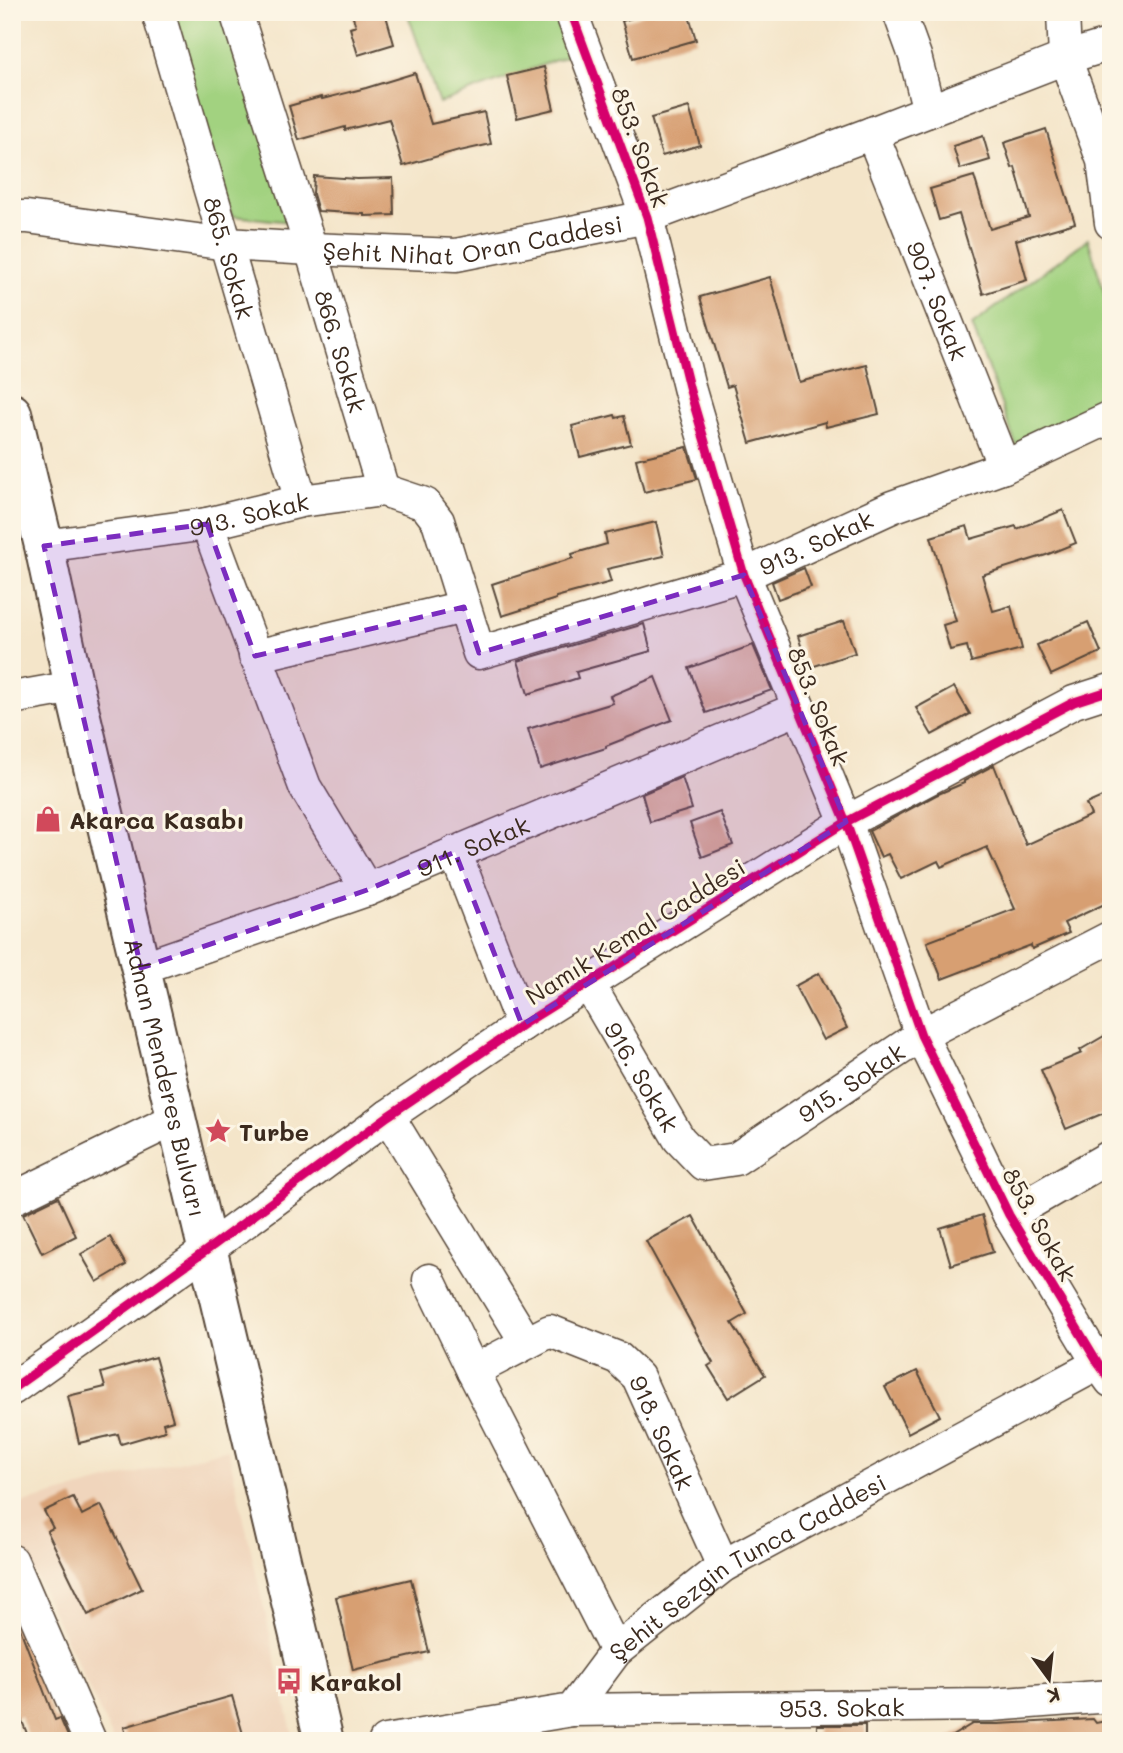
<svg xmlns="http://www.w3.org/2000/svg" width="1123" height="1753" viewBox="0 0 1123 1753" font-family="Mali,sans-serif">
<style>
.built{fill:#f0d5bc}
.green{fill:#a2d280;stroke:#6e7e4f;stroke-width:2}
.building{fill:#d79f72}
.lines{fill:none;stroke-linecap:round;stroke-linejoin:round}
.minor-casing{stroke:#574638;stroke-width:35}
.major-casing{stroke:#574638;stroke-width:42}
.minor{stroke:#fff;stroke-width:32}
.major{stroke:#fff;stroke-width:38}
.cycleway-casing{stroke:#fcf5e5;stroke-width:13}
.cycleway{stroke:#d6006c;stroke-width:9}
.marked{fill:#7b2cbf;fill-opacity:0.2;stroke:#7b2cbf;stroke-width:5;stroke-dasharray:14 9;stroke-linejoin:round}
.labels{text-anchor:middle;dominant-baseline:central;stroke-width:6;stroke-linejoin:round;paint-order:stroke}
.street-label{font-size:24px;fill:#3b2a1e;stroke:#fcf5e5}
.poi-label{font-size:24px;font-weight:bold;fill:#3b2a1e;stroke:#fcf5e5;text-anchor:start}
</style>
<rect width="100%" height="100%" fill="#fcf5e5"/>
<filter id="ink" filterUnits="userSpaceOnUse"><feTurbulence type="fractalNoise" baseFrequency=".0143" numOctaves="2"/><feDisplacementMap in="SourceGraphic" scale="14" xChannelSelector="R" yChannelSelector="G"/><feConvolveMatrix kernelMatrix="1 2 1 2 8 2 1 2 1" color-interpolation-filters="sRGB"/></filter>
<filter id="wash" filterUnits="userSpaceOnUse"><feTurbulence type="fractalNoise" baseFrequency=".00686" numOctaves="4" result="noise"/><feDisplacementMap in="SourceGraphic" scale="28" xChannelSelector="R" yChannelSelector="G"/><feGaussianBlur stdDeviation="1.57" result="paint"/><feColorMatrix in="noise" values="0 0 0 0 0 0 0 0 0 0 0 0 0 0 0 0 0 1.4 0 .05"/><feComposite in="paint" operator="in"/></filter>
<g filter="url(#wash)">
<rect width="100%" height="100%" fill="#f4e5c9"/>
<polygon class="built" points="228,1449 294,1741 114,1741 12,1526 12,1506"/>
<g class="green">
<polygon points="165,12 227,12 292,222 232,216"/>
<polygon points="407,12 556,12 570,55 439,103"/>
<polygon points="1088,239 1111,315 1111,402 1018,450 972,325"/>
</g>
<g id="blocks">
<g class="building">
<polygon points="351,12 385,12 394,44 358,55 350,28 356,26"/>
<polygon points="652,12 688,12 696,40 633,58 622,21"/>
<polygon points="544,67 554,109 517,118 507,76"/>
<polygon points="415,73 431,124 484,112 491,144 460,151 459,150 403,166 389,119 345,130 345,127 299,140 289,106 321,97 322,99 366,88"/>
<polygon points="689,107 700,145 662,156 651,118"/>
<polygon points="1046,129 1075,223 1016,240 1027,280 983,294 959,214 939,220 930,189 974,176 990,229 1029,217 1015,167 1012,168 1004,143"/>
<polygon points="983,136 990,160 960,169 953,146"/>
<polygon points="314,176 357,179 393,178 394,215 364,216 364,214 318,211 313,194"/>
<polygon points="770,277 799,382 867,365 879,414 826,427 825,422 750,443 733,385 727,387 700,297"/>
<polygon points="615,415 616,418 624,416 631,444 580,457 572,426"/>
<polygon points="687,447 697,479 644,492 636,459"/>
<polygon points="1063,510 1076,543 1046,555 982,575 993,611 1011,606 1022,649 971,662 967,646 950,650 943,625 956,621 931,537 967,526 971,539 1016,526 1017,529"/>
<polygon points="656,522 664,556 607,569 611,582 556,597 556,599 502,616 492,584 573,558 572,554 607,544 605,534"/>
<polygon points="804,568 811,587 778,599 772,582"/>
<polygon points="844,621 855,653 808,668 798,636"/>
<polygon points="1088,622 1101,652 1051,675 1037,645"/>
<polygon points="644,624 651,651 576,672 578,678 528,694 518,661"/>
<polygon points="753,645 772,690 706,713 689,668"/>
<polygon points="655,677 672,720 606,746 606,748 540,769 528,729 613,703 610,696"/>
<polygon points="954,687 970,714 932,735 916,708"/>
<polygon points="994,765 1026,845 1091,815 1086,804 1111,793 1111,901 1064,923 1069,933 1032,949 1031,945 942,979 927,942 1015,909 987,847 941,867 938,861 901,879 888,854 881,857 869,831 936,795 964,783 964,781"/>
<polygon points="682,777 692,809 650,822 642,794"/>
<polygon points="720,812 733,845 702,857 690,823"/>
<polygon points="819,973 847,1028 823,1040 795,986"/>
<polygon points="1111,1032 1111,1110 1066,1129 1041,1070 1082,1053 1080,1050"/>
<polygon points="58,1197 76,1236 42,1253 23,1214"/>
<polygon points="982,1215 993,1252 951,1265 940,1228"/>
<polygon points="693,1216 747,1314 732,1323 765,1375 728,1398 708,1366 713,1363 646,1241"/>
<polygon points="110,1237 126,1265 97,1282 81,1254"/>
<polygon points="155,1357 173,1420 163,1423 165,1431 121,1444 118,1434 79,1443 68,1396 105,1387 101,1373"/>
<polygon points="917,1371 940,1416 908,1433 885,1387"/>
<polygon points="73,1497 82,1515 101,1505 142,1589 88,1615 47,1531 53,1528 44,1511"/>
<polygon points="411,1579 429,1652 353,1670 336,1597"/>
<polygon points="12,1612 14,1613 55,1720 60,1718 70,1741 30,1741 20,1716 12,1719"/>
<polygon points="232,1696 245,1741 127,1741 124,1727"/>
<polygon points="1093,1719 1096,1723 1111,1720 1111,1741 944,1741 972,1724 998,1724"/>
<rect x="817" y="1725" width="48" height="16"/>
</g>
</g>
</g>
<g filter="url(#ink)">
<use href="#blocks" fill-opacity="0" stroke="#574638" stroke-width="2"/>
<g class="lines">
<g class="minor-casing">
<g id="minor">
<path id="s1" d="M158,12L301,501"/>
<path id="s2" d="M236,12L311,249L383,490"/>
<polyline points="571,12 647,217 690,391 744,575 846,822 921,1035 1009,1215 1098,1363 1111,1381"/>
<polyline points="899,12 915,56 929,111"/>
<polyline points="1063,12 1065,58 1103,161 1111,223"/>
<path id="s3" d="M872,133L1004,467"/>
<path id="s4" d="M12,217H27L227,244L311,249L456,255L647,217L872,133L1065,58L1111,44"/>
<polyline points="207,524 305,787 367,890"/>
<path id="s5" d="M44,546L207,524L301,501L383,490L425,504L438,521L479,653L744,575L892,507L1004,467L1111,417"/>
<polyline points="255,656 464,607"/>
<polyline points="12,698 74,687"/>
<polyline points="455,852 522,1025"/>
<path id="s6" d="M141,968L367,890L799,708"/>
<path id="s7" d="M588,983L679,1139L703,1164L736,1159L921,1035L1111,937"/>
<polyline points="388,1116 526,1342"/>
<polyline points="12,1199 175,1119"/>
<polyline points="1009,1215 1111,1156"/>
<polyline points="429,1280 473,1371 616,1651"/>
<path id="s8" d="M473,1371L550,1331L618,1358L638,1377L723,1566"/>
<polyline points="12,1389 207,1250 388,1116 522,1025 846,822 1074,702 1111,690"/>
<polyline points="12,1561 90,1741"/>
<path id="s9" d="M572,1710L991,1705L1111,1696"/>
<path id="s10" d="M385,1741L572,1710L616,1651L723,1566L1111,1357"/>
</g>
</g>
<g class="major-casing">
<g id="major">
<path id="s11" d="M12,413L44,546L74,687L324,1741"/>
</g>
</g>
<use href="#minor" class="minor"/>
<use href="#major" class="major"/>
<g class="cycleway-casing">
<g id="cycleway">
<polyline points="571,12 647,217 690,391 744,575 846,822 921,1035 1009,1215 1098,1363 1111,1381"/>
<polyline points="12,1389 207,1250 388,1116 522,1025 846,822 1074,702 1111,690"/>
</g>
</g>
<use href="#cycleway" class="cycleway"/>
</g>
</g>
<path class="marked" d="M207,524L255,656L464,607L479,653L744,575L846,822L522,1025L455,852L367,890L141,968L44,546Z"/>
<defs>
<g id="shop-bare" transform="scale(2.1)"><path d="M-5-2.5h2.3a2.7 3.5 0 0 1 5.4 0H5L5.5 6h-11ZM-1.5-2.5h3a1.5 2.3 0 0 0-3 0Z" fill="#d1495b" stroke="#fcf5e5" stroke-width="2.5" paint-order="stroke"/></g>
<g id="sight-bare" transform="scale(2.1)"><path d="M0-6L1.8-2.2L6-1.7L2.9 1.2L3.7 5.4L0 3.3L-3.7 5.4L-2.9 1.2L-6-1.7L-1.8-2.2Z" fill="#d1495b" stroke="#fcf5e5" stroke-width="2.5" paint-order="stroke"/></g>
<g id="bus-bare" transform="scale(2.1)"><path d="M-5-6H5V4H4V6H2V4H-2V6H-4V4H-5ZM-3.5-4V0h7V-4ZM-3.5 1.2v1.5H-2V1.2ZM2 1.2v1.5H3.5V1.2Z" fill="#d1495b" stroke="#fcf5e5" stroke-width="2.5" paint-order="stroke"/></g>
</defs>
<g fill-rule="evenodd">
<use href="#shop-bare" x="48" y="819"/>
<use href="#sight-bare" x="218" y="1131"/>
<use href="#bus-bare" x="289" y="1681"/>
</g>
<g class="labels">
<g class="street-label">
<text transform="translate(641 147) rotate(70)">853. Sokak</text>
<text stroke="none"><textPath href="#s4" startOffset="464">Şehit Nihat Oran Caddesi</textPath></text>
<text stroke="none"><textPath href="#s1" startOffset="256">865. Sokak</textPath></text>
<text stroke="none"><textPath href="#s3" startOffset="180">907. Sokak</textPath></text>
<text stroke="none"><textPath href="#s2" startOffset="355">866. Sokak</textPath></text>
<text stroke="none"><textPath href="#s5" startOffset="208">913. Sokak</textPath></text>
<text stroke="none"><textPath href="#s5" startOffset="903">913. Sokak</textPath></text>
<text transform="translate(819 706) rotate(68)">853. Sokak</text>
<text stroke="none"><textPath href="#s6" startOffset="354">911. Sokak</textPath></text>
<text transform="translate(635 931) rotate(-32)">Namık Kemal Caddesi</text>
<text stroke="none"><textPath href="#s7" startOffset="108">916. Sokak</textPath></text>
<text stroke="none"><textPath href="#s11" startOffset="682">Adnan Menderes Bulvarı</textPath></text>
<text stroke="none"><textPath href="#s7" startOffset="387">915. Sokak</textPath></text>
<text transform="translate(1040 1224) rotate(61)">853. Sokak</text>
<text stroke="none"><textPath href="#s8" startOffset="248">918. Sokak</textPath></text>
<text stroke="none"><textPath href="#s10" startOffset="420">Şehit Sezgin Tunca Caddesi</textPath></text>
<text stroke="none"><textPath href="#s9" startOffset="270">953. Sokak</textPath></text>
</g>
<g class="poi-label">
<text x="69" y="819">Akarca Kasabı</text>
<text x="239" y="1131">Turbe</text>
<text x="310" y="1681">Karakol</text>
</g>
</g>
<rect width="1123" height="1753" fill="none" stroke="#fcf5e5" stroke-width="42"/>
<g transform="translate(1049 1679) rotate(165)" stroke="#fcf5e5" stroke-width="5" paint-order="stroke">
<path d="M0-5L12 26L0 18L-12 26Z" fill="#3b2a1e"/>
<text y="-10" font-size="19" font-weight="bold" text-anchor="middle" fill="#3b2a1e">K</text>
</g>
</svg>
